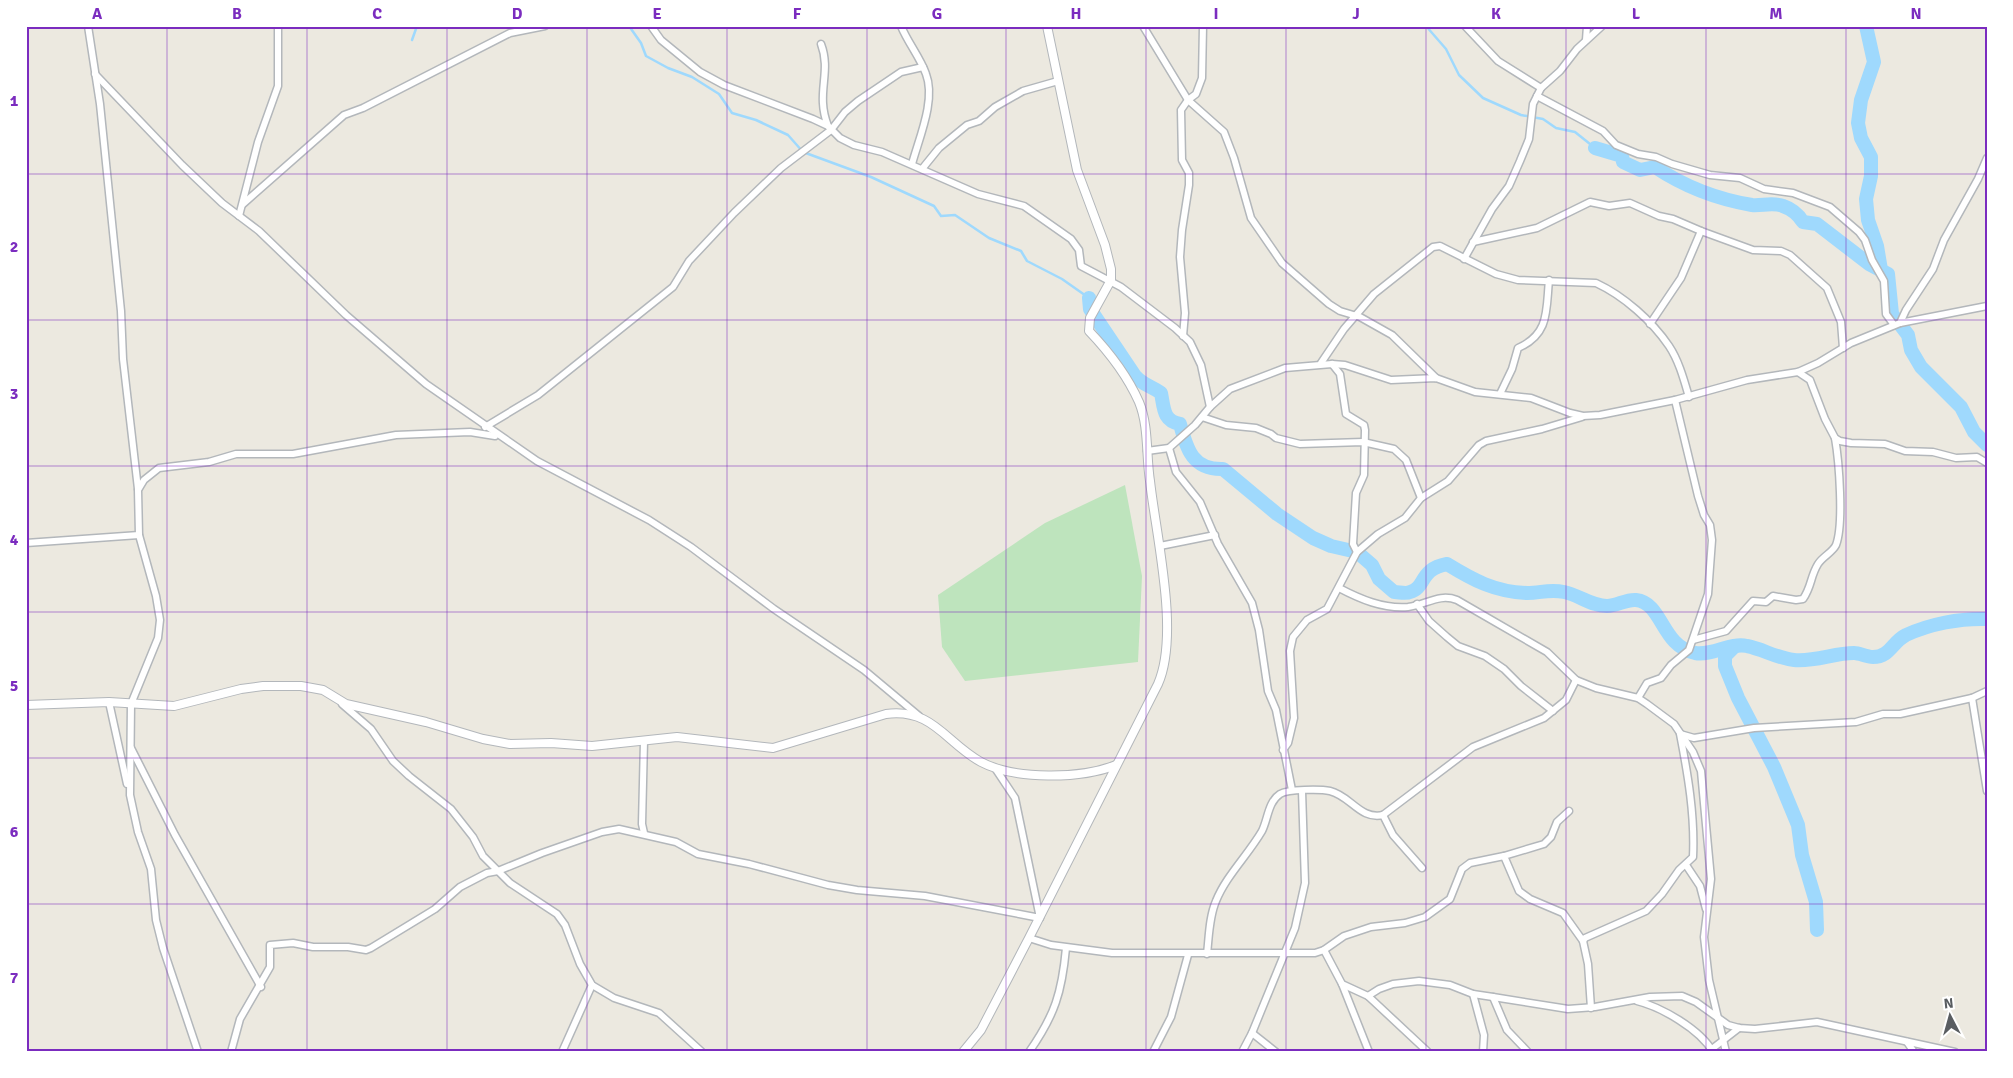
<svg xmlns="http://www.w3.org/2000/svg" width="2013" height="1078" viewBox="0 0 2013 1078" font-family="Signika,sans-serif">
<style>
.green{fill:#bee4bd}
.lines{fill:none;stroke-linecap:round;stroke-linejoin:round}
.stream{stroke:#9fd9fd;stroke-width:2.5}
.river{stroke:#9fd9fd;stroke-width:14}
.minor-casing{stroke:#b3b7bb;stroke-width:9}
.tertiary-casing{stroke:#b3b7bb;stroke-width:10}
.minor{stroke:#fff;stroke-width:6}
.tertiary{stroke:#fff;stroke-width:8}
.grid{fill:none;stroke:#7b2cbf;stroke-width:1;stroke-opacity:0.55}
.neatline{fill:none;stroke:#7b2cbf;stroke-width:2}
.grid-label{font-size:16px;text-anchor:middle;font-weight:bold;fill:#7b2cbf}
</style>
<rect width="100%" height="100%" fill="#ece9e0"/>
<polygon class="green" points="1125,485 1142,576 1138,662 965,681 942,647 938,595 1045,523"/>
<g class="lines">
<g class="stream">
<polyline points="629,26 641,43 646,56 668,68 692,77 719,94 732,113 756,120 788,135 803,152 871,177 934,206 941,216 955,215 989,238 1021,251 1027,261 1062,279 1089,298"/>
<polyline points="1426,26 1446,49 1459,75 1483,98 1521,115 1543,119 1556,128 1575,132 1595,148"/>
<polyline points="412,40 417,26"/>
</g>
<g class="river">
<polyline points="1866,26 1874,62 1861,100 1858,123 1861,138 1871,157 1871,176 1866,199 1868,220 1877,246 1881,270"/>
<path d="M1595,148L1622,156L1623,162L1640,170L1655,167C1685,187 1716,199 1752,205C1761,206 1774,202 1783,206C1792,209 1798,214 1803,222L1817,224L1869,264L1888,274L1892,314L1908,335L1911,350L1921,367L1961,407L1974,432L1987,445"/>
<path d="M1089,298L1090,309L1135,376C1143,385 1151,386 1161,393C1164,408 1163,421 1180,424C1187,450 1193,470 1223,469L1277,514L1313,538L1331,546L1357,552L1372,565L1379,579L1394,592C1399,592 1406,594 1410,592C1426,588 1419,569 1447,564C1473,580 1495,592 1527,593C1541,593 1549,589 1564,592C1579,595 1591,606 1607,606C1617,606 1626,599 1636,600C1663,603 1661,646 1695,653C1713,656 1730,642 1747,646C1763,649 1776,658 1794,660C1815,662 1834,653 1854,653C1860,653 1866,657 1873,657C1890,657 1892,642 1906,635C1930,624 1960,618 1987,619"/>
<polyline points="1735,646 1725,656 1725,666 1738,698 1774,767 1798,825 1802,855 1816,902 1817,930"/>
</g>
<g class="minor-casing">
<g id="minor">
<polyline points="88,26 100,104 121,311 123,359 138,489"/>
<polyline points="651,26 661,40 700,72 724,85 813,119 828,126 840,138 854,145 882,152 978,194 1024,206 1071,239 1079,250 1081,266 1121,287 1175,328 1190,342 1201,365 1210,407"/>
<path d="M901,26C908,43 920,57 926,74C936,100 919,138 912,164"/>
<polyline points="1143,26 1188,100 1224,132 1234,158 1251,218 1282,263 1329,304 1340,311 1360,317 1392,335 1436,378"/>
<polyline points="1465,26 1498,61 1541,88"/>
<polyline points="1586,40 1587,26"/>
<path d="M821,44C832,73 815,93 828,126"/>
<polyline points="95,74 182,165 222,203 259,231 346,315 426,384 537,461 649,520 691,547 774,609 864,670 919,716"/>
<polyline points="1537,96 1603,131 1616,145 1638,154 1656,157 1672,164 1710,175 1740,178 1764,189 1793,193 1830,207 1859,232 1865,240 1872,260 1884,281 1886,314 1894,325"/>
<polyline points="922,169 939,148 967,125 979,121 995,107 1023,91 1058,81"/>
<polyline points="243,204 344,115 363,108 510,33 545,26"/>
<polyline points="239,216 258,142 278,86 278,26"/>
<polyline points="1473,242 1537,228 1590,202 1609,206 1630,203 1659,216 1673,219 1701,231"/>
<polyline points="1464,259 1492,209 1509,186 1520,161 1529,139 1533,104 1541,88 1560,71 1577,49 1602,26"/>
<polyline points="1900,323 1906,310 1933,269 1944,240 1978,179 1987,158"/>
<polyline points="1650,324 1681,278 1701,231 1753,250 1781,251 1790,255 1827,288 1841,322 1843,348"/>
<polyline points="1183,336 1185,313 1180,257 1182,230 1189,185 1189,173 1182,160 1181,110 1188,100 1196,94 1202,78 1203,26"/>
<path d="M1321,363L1344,329L1374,294L1433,247L1440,246L1496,274L1518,280L1596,283C1624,296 1652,321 1669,346C1679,361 1684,380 1689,397"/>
<polyline points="1332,364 1340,374 1346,414 1364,425 1365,430 1364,475 1356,493 1353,544 1357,552"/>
<polyline points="1798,372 1810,380 1825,419 1835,438 1840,441 1851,443 1885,444 1905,451 1933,452 1956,458 1977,457 1987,463"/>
<path d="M1500,394L1512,369L1518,348C1550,334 1546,310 1549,280"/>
<polyline points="1202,417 1226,425 1256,428 1271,434 1276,438 1300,444 1363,442 1394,449 1406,460 1421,498"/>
<polyline points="485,427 538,395 673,287 689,261 734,213 781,168 831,130 845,112 858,101 901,72 923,67"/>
<polyline points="1169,448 1176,472 1200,502 1218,544 1252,603 1259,630 1268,691 1276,710 1292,790"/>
<polyline points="1147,451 1169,448 1195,425 1210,407 1230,389 1285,368 1332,364 1345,365 1391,380 1436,378 1475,392 1531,398 1570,413 1583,416 1600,415 1675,400 1747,380 1798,372 1818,363 1851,343 1900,323 1987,306"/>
<polyline points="26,543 139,535"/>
<polyline points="1160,546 1215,535"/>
<path d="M1339,588C1360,599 1383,609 1408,607C1426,605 1439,593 1457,600L1547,652L1576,680L1596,688L1638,698L1647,704L1674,724L1693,752L1701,771L1711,879L1704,937L1709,980L1726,1052"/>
<polyline points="1417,604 1429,621 1447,637 1458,646 1485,656 1504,669 1521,686 1553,711"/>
<path d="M1693,640L1726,631L1753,601L1766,602L1773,596L1796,600L1803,599C1812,586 1810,577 1818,564C1823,556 1832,553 1836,545C1844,524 1839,461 1835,438"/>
<polyline points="1638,698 1647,683 1661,678 1671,665 1689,650 1708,594 1712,540 1710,525 1704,515 1698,496 1675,400"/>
<polyline points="1972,698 1987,791"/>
<polyline points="109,702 127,784"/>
<polyline points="342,704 371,729 393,761 409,776 451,809 473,837 483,856 510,883 557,914 565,925 580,964 592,985 614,998 659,1013 702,1052"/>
<polyline points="131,748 175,835 261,987"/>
<polyline points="1283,750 1288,743 1294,718 1290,651 1293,637 1307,620 1327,609 1357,552 1378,534 1405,518 1421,498 1448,481 1479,445 1486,441 1542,429 1582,417"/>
<polyline points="1569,811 1557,822 1551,837 1544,844 1504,856 1519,891 1530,899 1563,913 1583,941"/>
<polyline points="1383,815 1473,747 1544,718 1566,700 1576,680"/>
<polyline points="644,833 642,824 644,741"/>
<polyline points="1686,865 1700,886 1706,909"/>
<polyline points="1029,938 1051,945 1112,953 1315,953 1324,950 1344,936 1371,927 1405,923 1425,917 1450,899 1462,869 1470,863 1504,856"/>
<polyline points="1324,950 1342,984 1368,996 1428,1052"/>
<path d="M1207,954C1209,937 1209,917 1216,901C1226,876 1248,855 1262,831C1268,819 1268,802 1280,794C1288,789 1321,789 1330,791C1351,796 1360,820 1383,815L1393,835L1422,868"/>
<polyline points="1342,984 1369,1052"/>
<polyline points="1473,994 1484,1035 1483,1052"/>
<polyline points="1368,996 1379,989 1393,984 1419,981 1450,985 1473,994 1493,997 1568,1009 1595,1007 1650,997 1682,996 1696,1002 1728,1025 1739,1028 1755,1029 1817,1022 1955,1052"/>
<polyline points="1493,997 1507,1030 1528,1052"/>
<path d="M1637,1001C1661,1007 1700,1029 1713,1052"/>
<path d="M1591,1008L1588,964L1583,941L1585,938L1646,911L1662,894L1679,870L1693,857C1695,816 1688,775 1680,734L1694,738L1754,728L1856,722L1883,714H1900L1972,698L1987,691"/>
<polyline points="1252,1033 1276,1052"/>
<polyline points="1907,1042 1914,1052"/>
<polyline points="198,1052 163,948 156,920 151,869 138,832 130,795 131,704 158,638 160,620 156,596 139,535 138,490 144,480 159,468 209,462 236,454 293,454 396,435 470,432 495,436"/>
<polyline points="231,1052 240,1019 270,967 270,945 293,943 313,947 348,947 366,950 371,948 435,909 460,887 487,873 498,871 542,853 602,832 619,829 676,842 698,854 749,864 828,885 857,890 925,896 1040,918 1015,798 995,768"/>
<polyline points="562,1052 592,985"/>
<path d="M1029,1052C1055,1015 1062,992 1066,948"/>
<polyline points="1153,1052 1171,1017 1188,955"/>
<polyline points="1242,1052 1252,1033 1295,928 1305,883 1302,791"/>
<polyline points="1708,1052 1739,1028"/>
</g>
</g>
<g class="tertiary-casing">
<g id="tertiary">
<path d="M26,705L109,702L174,706L241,689L263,686H301L323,690L346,704L426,722L483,739L510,744L551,743L592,746L677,737L773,748L886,714C933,708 945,742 981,762C1015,780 1081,779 1116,765"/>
<path d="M963,1052L981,1030L1029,938L1158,684C1180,634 1156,536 1150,481C1146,456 1149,426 1139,402C1127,375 1110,353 1089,331L1090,318L1111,280V269L1105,245L1077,170L1047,26"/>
</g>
</g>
<use href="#minor" class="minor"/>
<use href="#tertiary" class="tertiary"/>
</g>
<path class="grid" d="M167,26V1052M307,26V1052M447,26V1052M587,26V1052M727,26V1052M867,26V1052M1006,26V1052M1146,26V1052M1286,26V1052M1426,26V1052M1566,26V1052M1706,26V1052M1846,26V1052M26,174H1987M26,320H1987M26,466H1987M26,612H1987M26,758H1987M26,904H1987"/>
<rect width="2013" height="1078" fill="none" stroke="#ffffff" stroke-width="55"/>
<g transform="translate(1950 1016) rotate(354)" stroke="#ffffff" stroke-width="4" paint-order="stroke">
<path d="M0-4L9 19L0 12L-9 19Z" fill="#595d61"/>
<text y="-8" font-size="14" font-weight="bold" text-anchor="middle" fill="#595d61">N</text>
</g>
<rect x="28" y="28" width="1958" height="1022" class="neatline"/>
<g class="grid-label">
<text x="97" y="19">A</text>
<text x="237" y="19">B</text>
<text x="377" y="19">C</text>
<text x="517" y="19">D</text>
<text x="657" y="19">E</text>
<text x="797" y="19">F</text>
<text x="937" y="19">G</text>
<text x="1076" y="19">H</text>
<text x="1216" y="19">I</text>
<text x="1356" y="19">J</text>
<text x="1496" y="19">K</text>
<text x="1636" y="19">L</text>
<text x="1776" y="19">M</text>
<text x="1916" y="19">N</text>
<text x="14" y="106">1</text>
<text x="14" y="252">2</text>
<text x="14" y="399">3</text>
<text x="14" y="545">4</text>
<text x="14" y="691">5</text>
<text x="14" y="837">6</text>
<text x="14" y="983">7</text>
</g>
</svg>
